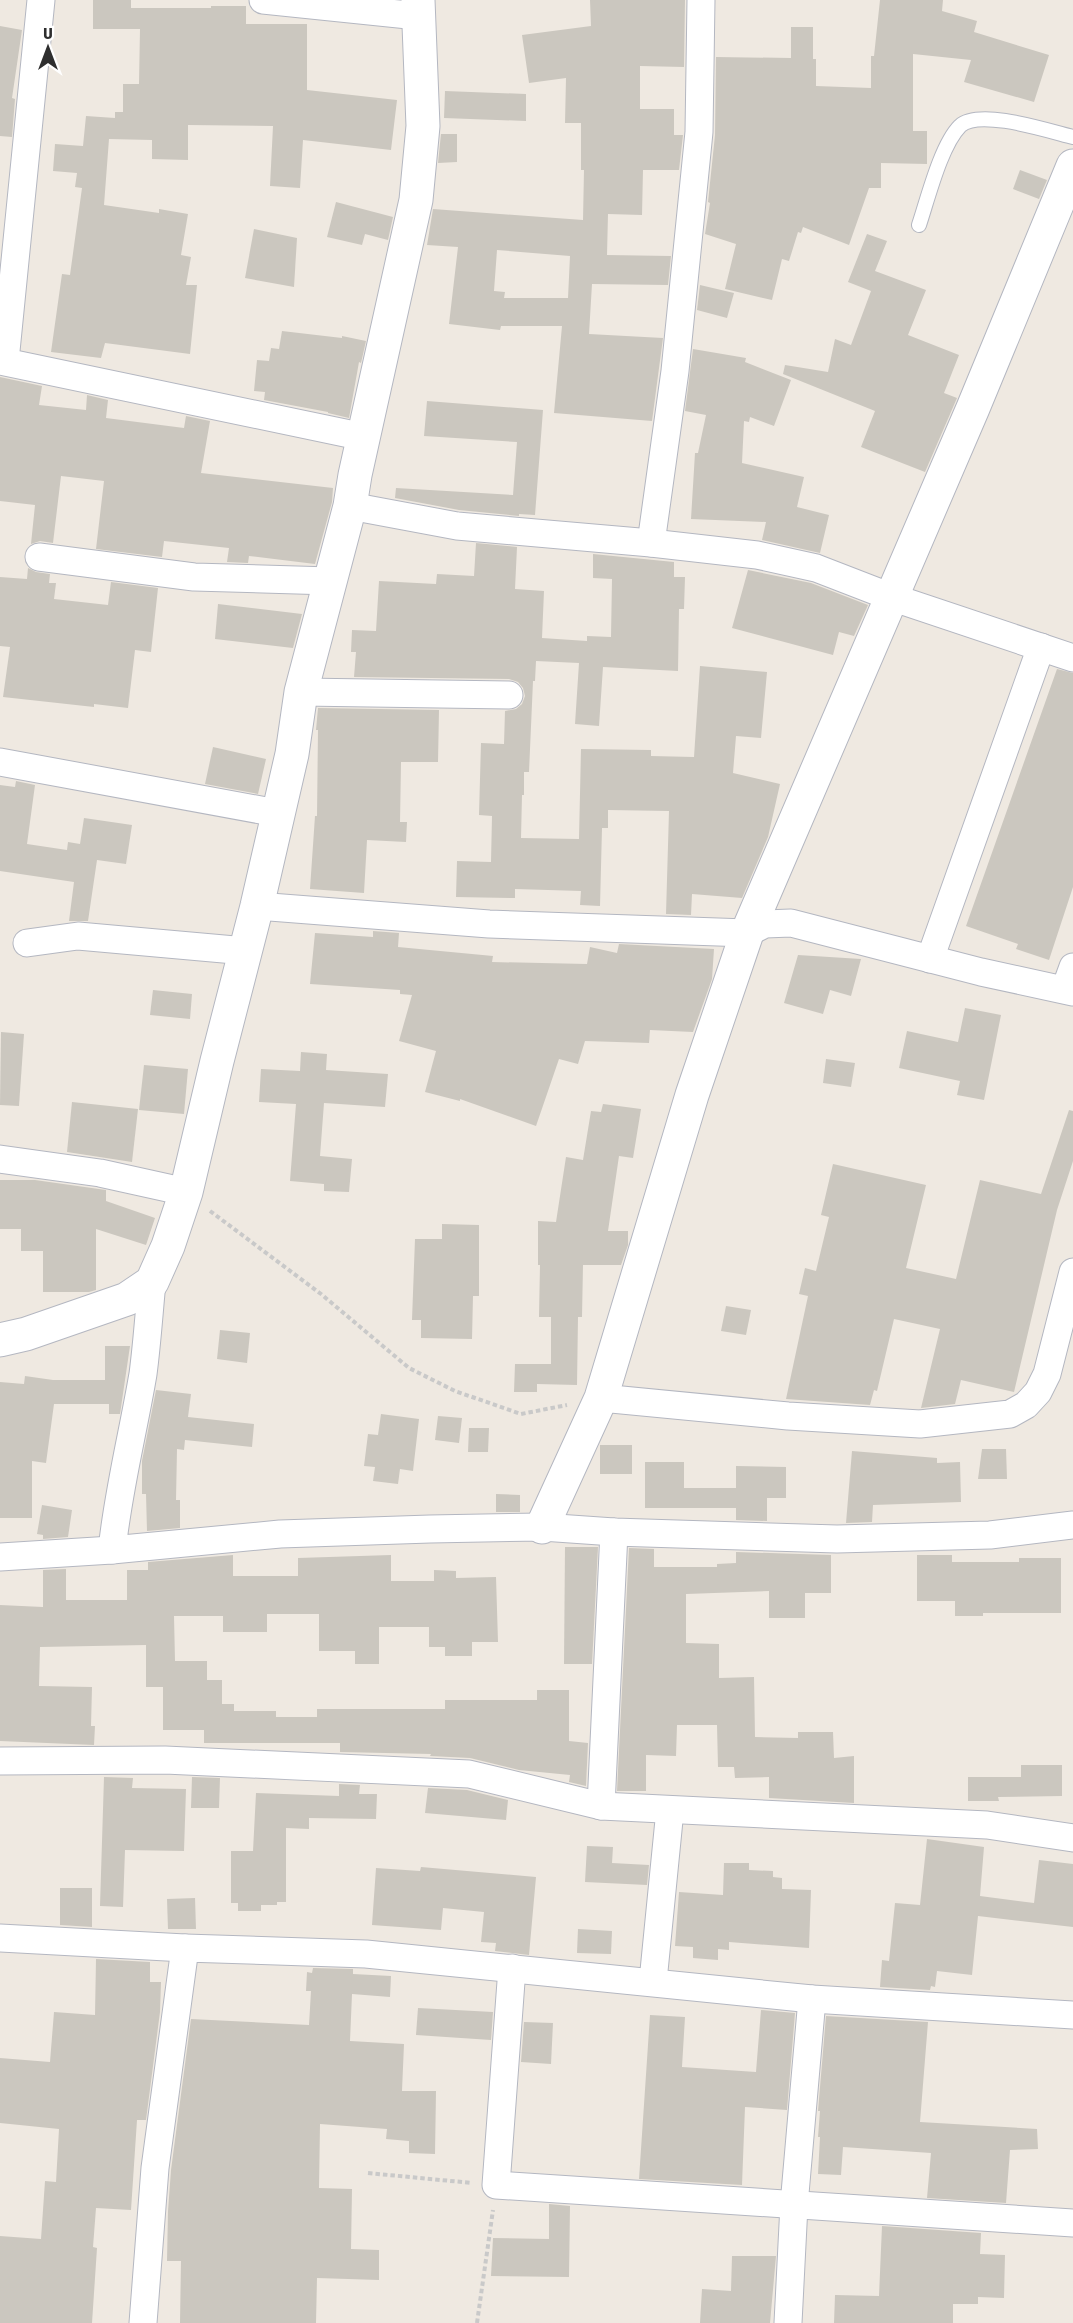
<svg xmlns="http://www.w3.org/2000/svg" width="1073" height="2323" viewBox="0 0 1073 2323" font-family="'Fira Sans Condensed',sans-serif">
<style>
.building{fill:#cbc7bf;fill-rule:evenodd}
.lines{fill:none;stroke-linecap:round;stroke-linejoin:round}
.service-casing{stroke:#b4b7c1;stroke-width:16}
.minor-casing{stroke:#b4b7c1;stroke-width:29}
.tertiary-casing{stroke:#b4b7c1;stroke-width:35}
.path{stroke:#c9c9c9;stroke-width:4;stroke-dasharray:4.5 3;stroke-linecap:butt}
.service{stroke:#fff;stroke-width:14}
.minor{stroke:#fff;stroke-width:27}
.tertiary{stroke:#fff;stroke-width:33}
</style>
<rect width="100%" height="100%" fill="#efe9e1"/>
<g class="building">
<polygon points="93,0 131,0 131,8 211,8 211,6 246,6 246,24 307,24 307,90 397,100 391,150 303,140 300,188 270,186 273,126 188,125 188,160 152,159 152,140 109,139 104,205 159,213 159,209 188,214 181,255 191,257 186,285 197,285 190,354 105,343 101,358 51,352 62,274 70,275 82,188 75,187 77,173 53,171 55,144 83,146 86,116 115,118 115,112 123,112 123,84 139,84 140,29 93,29"/>
<path d="M590,0H685L684,67L640,66V109H674V135H683L679,170H643L642,215L608,214L607,255L671,256L668,285L592,284L589,334L663,338L652,421L554,413L562,326H501L500,330L449,324L458,247L427,245L433,209L583,220L584,170H581V123H565L566,78L529,83L522,35L591,26ZM497,250L570,256L568,298H504L505,292L494,291Z"/>
<polygon points="880,0 943,0 942,11 977,21 974,32 1049,55 1034,102 964,82 971,60 913,54 913,131 927,131 927,164 881,163 881,188 869,188 849,245 803,227 801,233 798,232 789,261 782,259 772,300 725,289 736,244 705,234 710,203 708,202 715,135 716,57 791,58 791,27 813,27 813,59 816,59 816,86 871,88 871,56 874,56"/>
<polygon points="0,26 22,30 12,98 15,99 12,137 0,136"/>
<polygon points="445,91 526,94 526,121 444,118"/>
<polygon points="441,134 457,134 457,162 438,163"/>
<polygon points="1020,170 1047,180 1039,199 1013,189"/>
<polygon points="336,202 393,217 388,240 365,234 362,245 327,237"/>
<polygon points="254,229 297,238 294,287 245,278"/>
<polygon points="867,234 887,241 875,271 926,290 908,335 959,355 944,393 957,398 925,472 861,447 875,411 783,374 785,365 828,372 835,339 851,345 871,291 848,282"/>
<polygon points="700,285 734,293 727,318 697,310"/>
<polygon points="282,331 342,338 342,336 366,341 361,363 359,362 349,418 328,413 328,412 264,400 265,392 254,391 257,360 269,361 271,348 279,349"/>
<polygon points="693,349 746,358 745,362 791,380 774,426 750,417 749,422 744,421 742,463 804,477 797,507 829,515 820,553 762,540 766,522 691,519 695,453 698,453 706,415 685,411"/>
<polygon points="0,377 42,386 39,405 86,410 87,395 108,400 106,418 184,428 186,416 210,421 201,473 333,488 332,502 315,564 249,556 248,563 227,562 229,548 164,541 162,557 96,549 104,481 61,476 53,543 40,541 31,544 35,505 0,501"/>
<polygon points="427,401 543,410 535,515 519,514 519,516 459,510 395,498 396,488 513,495 517,442 424,436"/>
<polygon points="476,543 517,547 515,589 544,591 542,638 587,641 587,636 611,637 612,579 593,578 593,554 674,562 674,577 685,577 684,609 679,609 678,671 603,667 599,726 575,724 579,663 536,661 535,681 533,681 529,772 524,772 524,795 522,795 521,838 579,839 581,749 651,750 651,756 694,757 700,666 767,672 761,738 736,736 733,773 780,784 768,837 742,898 692,894 691,915 666,914 669,811 608,810 608,828 602,828 600,906 580,905 581,891 515,889 515,898 456,897 457,861 491,862 492,816 479,815 481,743 504,744 505,711 516,709 522,704 525,696 523,688 518,682 509,679 354,677 356,652 351,652 352,630 376,631 379,581 436,584 437,574 474,576"/>
<polygon points="28,568 36,572 50,574 49,583 56,583 54,599 108,605 111,582 158,588 151,652 135,650 128,708 94,704 94,707 3,697 10,647 0,646 0,577 27,579"/>
<polygon points="748,570 811,583 868,605 854,636 839,632 833,655 732,628"/>
<polygon points="218,604 302,614 293,648 215,639"/>
<polygon points="1057,669 1073,673 1073,887 1049,960 1016,949 1018,944 966,926"/>
<polygon points="318,708 439,710 438,762 401,762 400,822 407,822 406,842 367,840 364,893 310,889 315,816 317,816 318,730 316,730"/>
<polygon points="213,747 266,759 258,794 205,784"/>
<polygon points="16,781 35,785 27,844 67,850 68,842 80,844 84,818 132,825 126,864 97,860 88,921 69,921 74,882 0,871 0,785 15,787"/>
<polygon points="373,931 399,933 398,947 493,956 492,962 587,964 590,947 617,953 619,944 714,949 712,979 693,1032 650,1030 649,1043 585,1041 578,1064 559,1059 536,1126 460,1099 460,1101 425,1092 436,1051 399,1041 412,995 400,994 400,990 310,984 315,933 373,937"/>
<polygon points="798,955 861,959 851,996 830,990 823,1014 784,1003"/>
<polygon points="153,990 192,994 190,1019 150,1015"/>
<polygon points="965,1008 1001,1015 984,1100 957,1095 960,1081 899,1068 907,1031 958,1042"/>
<polygon points="1,1032 24,1034 19,1106 0,1105"/>
<polygon points="301,1052 327,1054 326,1070 388,1074 385,1107 324,1103 320,1156 352,1159 349,1192 324,1191 324,1184 290,1181 296,1104 259,1102 261,1069 300,1071"/>
<polygon points="826,1059 855,1063 851,1087 823,1083"/>
<polygon points="144,1065 188,1069 184,1114 139,1110"/>
<polygon points="72,1102 138,1109 132,1162 67,1152"/>
<polygon points="603,1104 641,1109 633,1158 619,1156 608,1231 628,1231 628,1245 621,1265 583,1265 582,1317 578,1317 577,1385 537,1384 537,1392 514,1392 515,1364 551,1364 551,1317 539,1317 540,1265 538,1265 538,1221 556,1222 566,1157 583,1160 591,1111 601,1112"/>
<polygon points="1069,1110 1073,1111 1073,1161 1057,1210 1014,1392 961,1380 955,1404 921,1408 940,1329 894,1319 877,1391 874,1390 870,1405 786,1399 808,1296 799,1294 805,1268 816,1271 829,1217 821,1215 833,1164 926,1185 906,1268 956,1279 980,1180 1041,1194"/>
<polygon points="0,1180 35,1180 106,1190 106,1201 155,1218 146,1245 96,1229 96,1290 89,1292 43,1292 43,1251 21,1251 21,1229 0,1229"/>
<polygon points="442,1224 479,1225 479,1296 473,1296 472,1339 421,1338 421,1320 412,1320 415,1239 442,1239"/>
<polygon points="726,1306 751,1310 746,1335 721,1331"/>
<polygon points="220,1330 250,1333 247,1363 217,1359"/>
<polygon points="105,1346 130,1346 120,1414 109,1414 109,1404 54,1404 46,1463 32,1461 32,1518 0,1518 0,1382 24,1384 25,1376 53,1380 105,1380"/>
<polygon points="156,1390 191,1394 188,1417 254,1424 252,1447 185,1440 184,1450 177,1449 176,1500 180,1500 180,1528 147,1531 146,1494 142,1494 142,1461"/>
<polygon points="381,1414 419,1419 413,1471 400,1469 398,1484 373,1481 375,1467 364,1466 368,1434 378,1435"/>
<polygon points="438,1416 462,1418 459,1443 435,1440"/>
<polygon points="469,1428 489,1428 488,1452 468,1452"/>
<rect x="600" y="1445" width="32" height="29"/>
<polygon points="982,1449 1006,1449 1007,1479 978,1479"/>
<polygon points="852,1451 937,1458 937,1463 960,1462 961,1502 873,1505 872,1522 846,1523"/>
<polygon points="645,1462 684,1462 684,1488 736,1488 736,1466 786,1467 786,1498 767,1498 767,1521 736,1520 736,1508 645,1508"/>
<polygon points="496,1494 520,1495 520,1512 496,1512"/>
<polygon points="42,1505 72,1510 68,1537 43,1539 43,1535 37,1534"/>
<polygon points="565,1547 598,1547 592,1664 564,1664"/>
<polygon points="629,1548 654,1549 654,1567 717,1567 717,1564 736,1563 736,1552 831,1555 831,1593 805,1593 805,1618 769,1618 769,1591 686,1594 686,1643 719,1644 719,1678 754,1677 755,1737 798,1738 798,1732 833,1732 834,1758 854,1756 854,1803 769,1798 769,1777 735,1778 734,1767 718,1767 717,1725 677,1725 676,1756 646,1755 646,1791 617,1791"/>
<polygon points="233,1555 233,1576 298,1576 298,1558 391,1555 391,1581 434,1581 434,1570 456,1571 456,1578 496,1577 498,1642 472,1642 472,1656 445,1656 445,1647 429,1647 429,1627 379,1627 379,1664 355,1664 355,1651 319,1651 319,1614 267,1614 267,1632 223,1632 223,1616 174,1616 175,1661 207,1661 207,1680 222,1680 222,1704 234,1704 234,1711 276,1711 276,1717 317,1717 317,1709 445,1709 445,1700 537,1700 537,1690 569,1690 569,1741 588,1743 586,1786 569,1782 570,1775 519,1770 470,1758 430,1756 431,1754 340,1752 340,1743 204,1743 204,1730 163,1730 163,1687 146,1687 146,1645 40,1647 39,1686 92,1687 91,1726 95,1726 94,1745 0,1741 0,1605 43,1607 43,1570 66,1569 66,1600 127,1600 127,1570 148,1570 148,1562"/>
<polygon points="917,1555 952,1555 952,1562 1019,1562 1019,1558 1061,1558 1061,1613 983,1613 983,1616 955,1616 955,1601 917,1601"/>
<polygon points="1021,1765 1062,1765 1062,1796 998,1797 999,1801 968,1801 968,1777 1021,1777"/>
<polygon points="104,1777 133,1778 132,1788 186,1789 184,1851 125,1850 123,1907 100,1906"/>
<polygon points="192,1777 220,1778 219,1808 191,1808"/>
<polygon points="339,1784 360,1785 359,1794 377,1794 376,1819 309,1818 309,1829 286,1828 286,1902 277,1902 277,1905 261,1905 261,1911 238,1911 238,1903 231,1903 231,1851 253,1851 256,1793 339,1796"/>
<polygon points="428,1788 467,1790 508,1800 506,1820 425,1813"/>
<polygon points="927,1839 984,1847 980,1896 1034,1903 1039,1860 1073,1864 1073,1927 978,1916 972,1975 937,1971 935,1987 931,1986 930,1990 880,1987 882,1960 889,1961 895,1903 920,1905"/>
<polygon points="587,1846 613,1847 612,1863 649,1865 647,1885 585,1882"/>
<polygon points="724,1863 749,1863 749,1870 773,1871 773,1877 782,1878 782,1889 811,1890 809,1948 729,1942 729,1950 718,1949 718,1960 693,1958 693,1947 675,1946 679,1892 723,1895"/>
<polygon points="421,1867 536,1877 529,1955 495,1951 496,1943 481,1942 484,1912 443,1908 441,1930 372,1925 376,1868 420,1871"/>
<polygon points="60,1888 92,1888 92,1927 60,1925"/>
<polygon points="195,1898 196,1929 168,1929 167,1899"/>
<polygon points="578,1929 612,1931 611,1954 577,1953"/>
<polygon points="96,1959 150,1962 150,1982 161,1982 160,2012 146,2120 137,2120 131,2210 96,2208 93,2247 97,2248 92,2323 0,2323 0,2236 41,2239 45,2181 56,2182 59,2129 0,2123 0,2058 50,2062 54,2012 95,2015"/>
<polygon points="313,1968 353,1969 353,1974 391,1976 390,1997 352,1994 350,2041 404,2044 402,2091 436,2091 435,2154 409,2153 409,2141 386,2139 387,2129 320,2124 319,2188 352,2189 351,2249 379,2250 379,2280 317,2278 316,2323 180,2323 181,2261 167,2261 168,2211 171,2170 191,2019 309,2025 311,1991 306,1991 307,1972 312,1973"/>
<polygon points="418,2008 493,2012 491,2040 416,2035"/>
<polygon points="761,2010 795,2013 787,2110 745,2107 742,2185 639,2179 650,2015 685,2017 682,2067 756,2072"/>
<polygon points="826,2016 928,2022 920,2122 1037,2129 1038,2149 1010,2150 1006,2203 927,2198 931,2153 843,2147 841,2175 818,2174 820,2137 818,2137 820,2111 818,2111"/>
<polygon points="524,2022 553,2023 551,2064 521,2062"/>
<polygon points="549,2204 570,2206 569,2277 491,2276 493,2238 549,2239"/>
<polygon points="882,2226 981,2233 980,2254 1005,2255 1004,2298 978,2297 978,2304 953,2304 953,2323 834,2323 835,2295 879,2296"/>
<polygon points="732,2256 776,2256 770,2323 700,2323 702,2289 731,2291"/>
</g>
<g class="lines">
<g class="service-casing">
<path id="service" d="M919,225C928,198 941,145 960,126C979,108 1049,131 1073,137"/>
</g>
<g class="minor-casing">
<g id="minor">
<polyline points="263,0 418,16"/>
<polyline points="0,361 364,437"/>
<polyline points="5,361 41,0"/>
<polyline points="350,506 457,526 651,543 757,555 816,568 891,597 1073,658"/>
<polyline points="651,543 675,371 699,132 701,0"/>
<polyline points="39,557 194,577 331,581"/>
<polyline points="301,692 509,695"/>
<polyline points="0,762 277,813"/>
<polyline points="257,906 489,924 747,933 765,924 791,923 981,972 1073,992"/>
<polyline points="27,943 78,936 246,951"/>
<polyline points="930,959 1041,647"/>
<polyline points="1065,989 1073,967"/>
<polyline points="0,1159 100,1173 186,1192"/>
<path d="M152,1282C149,1313 147,1344 143,1374C133,1433 118,1491 112,1550L280,1534L430,1529L542,1527L614,1532L837,1539L990,1535L1073,1525"/>
<polyline points="601,1398 788,1416 920,1424 1010,1414 1026,1405 1038,1392 1047,1374 1073,1272"/>
<polyline points="0,1557 112,1550"/>
<polyline points="0,1761 165,1760 469,1774 601,1806 987,1825 1073,1838"/>
<polyline points="601,1806 614,1532"/>
<polyline points="0,1938 185,1948"/>
<polyline points="512,1968 496,2185 1073,2223"/>
<polyline points="653,1981 670,1810"/>
<polyline points="143,2323 155,2168 185,1948 366,1954 812,1999 1073,2015"/>
<polyline points="788,2323 794,2205 812,1999"/>
</g>
</g>
<g class="tertiary-casing">
<g id="tertiary">
<polyline points="0,1340 26,1334 127,1299 152,1282 168,1246 186,1192 217,1061 257,906 292,754 301,692 350,506 355,475 416,200 423,126 418,0"/>
<polyline points="542,1527 601,1398 692,1095 747,933 973,408 1073,166"/>
</g>
</g>
<g class="path">
<polyline points="210,1211 321,1294 409,1368 455,1391 521,1414 567,1405"/>
<polyline points="368,2173 472,2183"/>
<polyline points="477,2323 493,2210"/>
</g>
<use href="#service" class="service"/>
<use href="#minor" class="minor"/>
<use href="#tertiary" class="tertiary"/>
</g>
<g transform="translate(48 48)" stroke="#ffffff" stroke-width="4.5" paint-order="stroke">
<path d="M0-4.5L10 22L0 15L-10 22Z" fill="#2e2e2e"/>
<text y="-9" font-size="16" font-weight="bold" text-anchor="middle" fill="#2e2e2e">U</text>
</g>
</svg>
